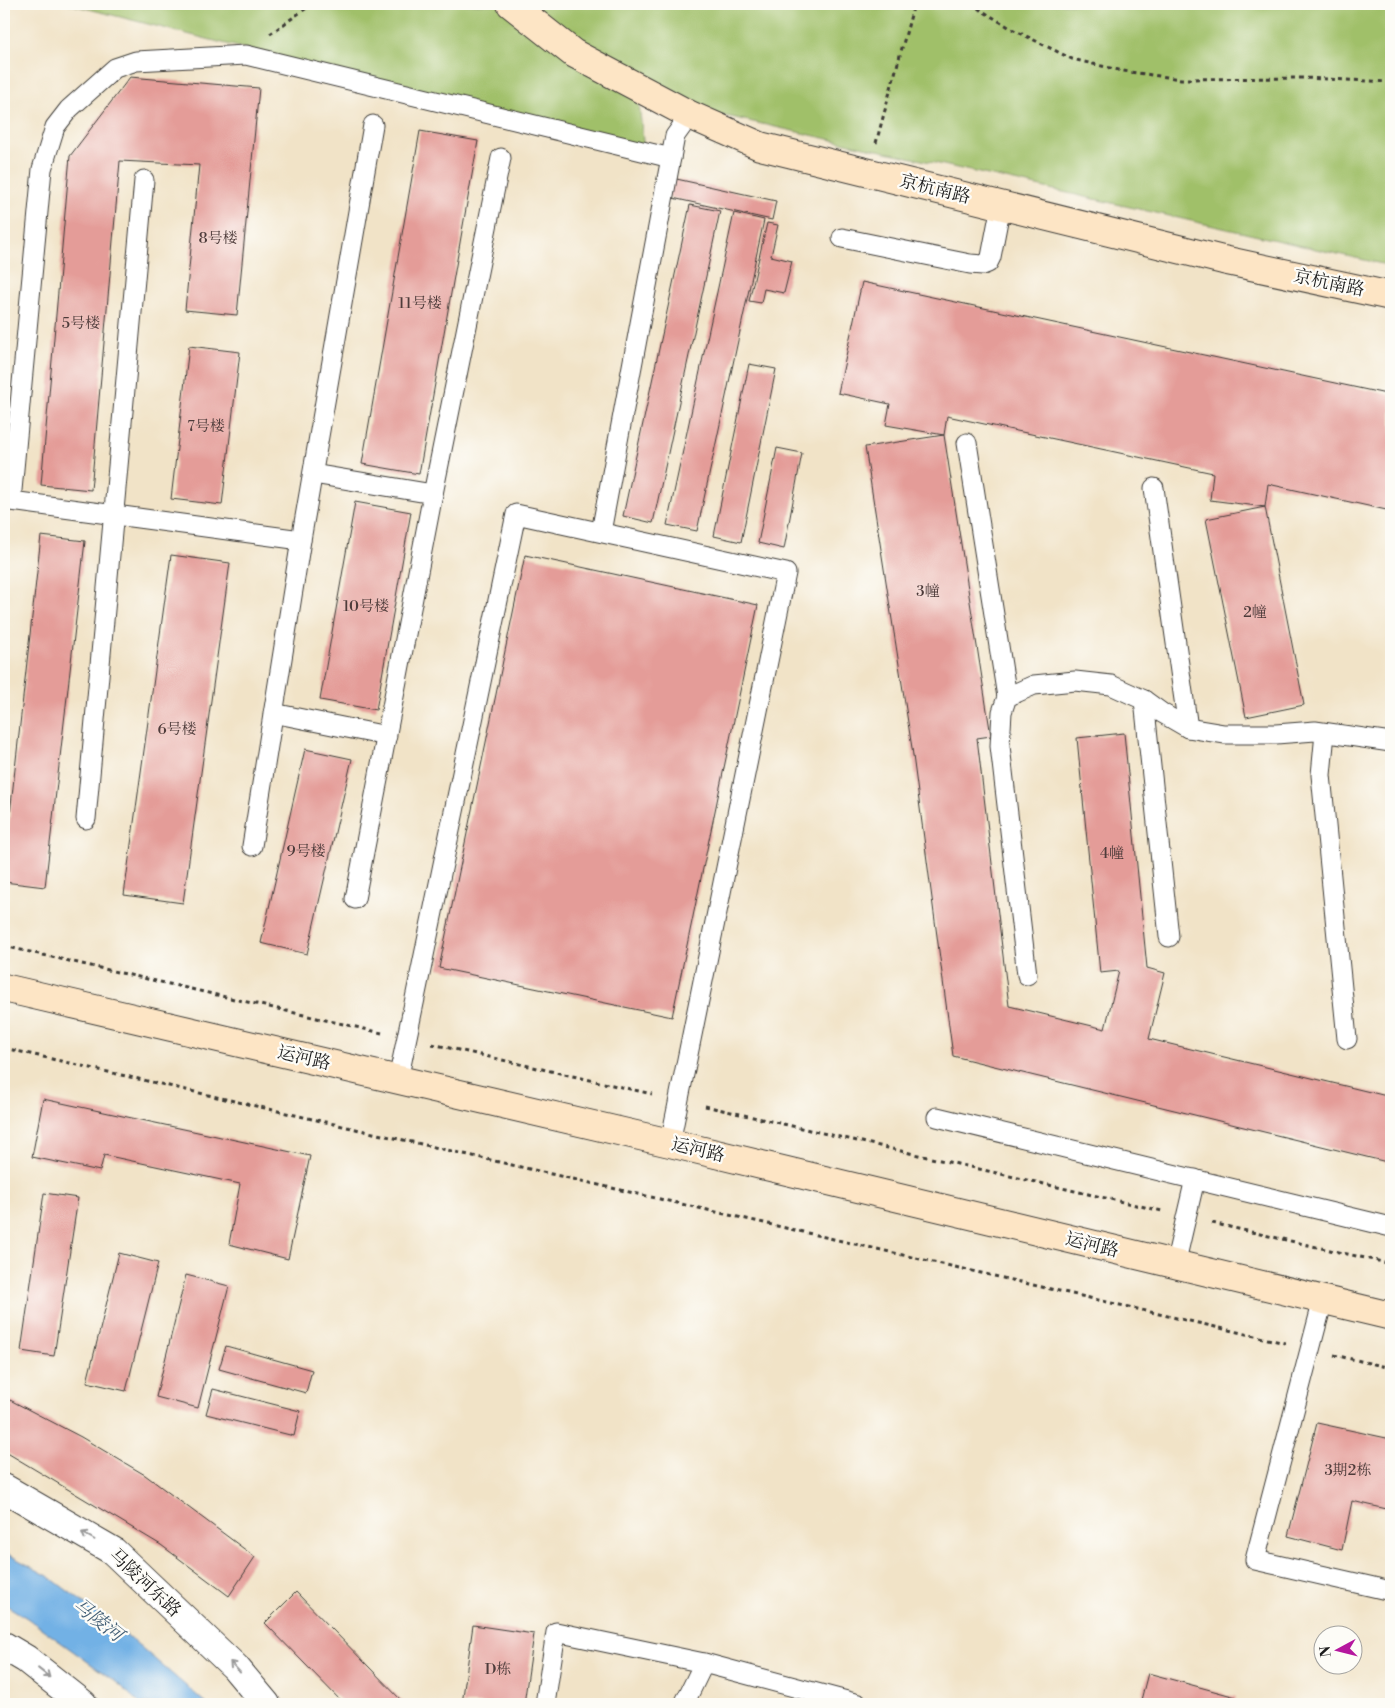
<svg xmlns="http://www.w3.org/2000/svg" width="1395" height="1708" viewBox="0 0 1395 1708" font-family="'Libre Bodoni','Noto Serif SC',serif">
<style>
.green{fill:#a0c069;stroke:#5e6e42}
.water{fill:#72b1e5;stroke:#476680}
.building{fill:#e49c98}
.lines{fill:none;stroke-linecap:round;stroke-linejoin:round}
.lane-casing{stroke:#3c3a36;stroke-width:21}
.street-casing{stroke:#3c3a36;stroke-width:30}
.secondary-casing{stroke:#3c3a36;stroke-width:30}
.path{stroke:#3c3a36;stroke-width:3;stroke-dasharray:4 4;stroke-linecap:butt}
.lane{stroke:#fff;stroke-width:19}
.street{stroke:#fff;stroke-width:28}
.secondary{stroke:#fde5c5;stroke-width:28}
.oneway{stroke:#999}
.labels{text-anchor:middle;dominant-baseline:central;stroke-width:4.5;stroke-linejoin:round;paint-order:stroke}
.number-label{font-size:15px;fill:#4e3c3b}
.street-label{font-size:18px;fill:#1c1c1c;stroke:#fdfcf7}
.water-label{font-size:19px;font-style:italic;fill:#435f76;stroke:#fdfcf7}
</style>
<rect width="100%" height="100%" fill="#fdfcf7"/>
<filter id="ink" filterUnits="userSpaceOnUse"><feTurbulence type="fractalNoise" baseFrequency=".02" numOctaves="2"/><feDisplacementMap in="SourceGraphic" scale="10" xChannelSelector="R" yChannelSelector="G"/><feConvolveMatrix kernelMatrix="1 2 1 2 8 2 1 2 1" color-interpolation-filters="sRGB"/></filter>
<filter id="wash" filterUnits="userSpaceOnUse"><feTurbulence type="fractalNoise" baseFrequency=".0096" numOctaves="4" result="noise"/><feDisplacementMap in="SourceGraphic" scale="20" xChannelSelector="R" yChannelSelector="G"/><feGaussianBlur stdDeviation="1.12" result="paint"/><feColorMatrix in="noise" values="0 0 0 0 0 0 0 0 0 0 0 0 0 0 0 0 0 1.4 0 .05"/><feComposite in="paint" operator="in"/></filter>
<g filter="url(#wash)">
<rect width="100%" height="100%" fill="#f1e3c7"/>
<polygon class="green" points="69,4 1391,4 1391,266 731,117 639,103 644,150"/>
<polygon class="water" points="4,1552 48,1576 129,1637 207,1704 140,1704 120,1685 27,1618 4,1604"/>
<g id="blocks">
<g class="building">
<polygon points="130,77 259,88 237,315 185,310 199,165 120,161 91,490 41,485 70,156"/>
<polygon points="420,131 478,141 419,474 362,464"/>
<polygon points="672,178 776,201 772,220 668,197"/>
<polygon points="690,205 720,211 653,523 623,516"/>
<polygon points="734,213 764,220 697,531 667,525"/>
<polygon points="767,223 778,225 771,256 792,261 784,293 764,289 761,303 749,301"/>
<polygon points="862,282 1391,395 1391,511 1268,484 1265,507 1210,500 1213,473 947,416 944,435 886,425 890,404 838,393"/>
<polygon points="189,346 240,352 222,505 171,499"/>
<polygon points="749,364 776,369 741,542 714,536"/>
<polygon points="944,435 991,736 977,738 1009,1006 1105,1029 1119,971 1100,973 1077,738 1124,733 1147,968 1165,973 1149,1039 1391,1097 1391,1163 953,1056 912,748 865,447"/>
<polygon points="777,448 802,453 784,549 758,543"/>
<polygon points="355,502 411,512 376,710 320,700"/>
<polygon points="1265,507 1304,705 1246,717 1206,519"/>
<polygon points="41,536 85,541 45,887 4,882 4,868"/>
<polygon points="171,555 230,563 183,903 124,895"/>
<polygon points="525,555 758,605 672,1017 439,968"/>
<polygon points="305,749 352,759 307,954 261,943"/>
<polygon points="43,1099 310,1156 288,1259 229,1244 240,1184 104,1155 100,1171 32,1157"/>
<polygon points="44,1193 78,1198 54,1356 21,1351"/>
<polygon points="119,1253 158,1263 126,1391 87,1382"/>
<polygon points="186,1275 229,1286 198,1408 156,1397"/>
<polygon points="226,1346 312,1370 306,1393 219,1369"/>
<polygon points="213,1389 300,1411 294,1436 206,1414"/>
<polygon points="10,1400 81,1437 145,1475 255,1557 229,1596 161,1545 4,1451 4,1411"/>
<polygon points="1317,1423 1391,1439 1391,1510 1352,1501 1342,1550 1288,1536"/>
<polygon points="296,1592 405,1704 344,1704 265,1623"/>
<polygon points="473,1625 534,1634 524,1704 462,1704"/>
<polygon points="1148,1673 1236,1697 1234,1704 1140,1704"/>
</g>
</g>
</g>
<g filter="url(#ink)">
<use href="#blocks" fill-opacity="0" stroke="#3c3a36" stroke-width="1"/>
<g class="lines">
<g class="lane-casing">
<g id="lane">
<polyline points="842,238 970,264 983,265 988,263 991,257 1001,205"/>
<polyline points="967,443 1007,697"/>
<polyline points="313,474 433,494"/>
<polyline points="1154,488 1188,728"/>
<polyline points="4,500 301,540"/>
<polyline points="11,501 42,169 55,127 69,109 115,68 136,61 246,55 671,158"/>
<polyline points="601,532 675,136 690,115"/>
<polyline points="1144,700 1169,937"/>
<polyline points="273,713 387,736"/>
<polyline points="1325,733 1321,775 1347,1039"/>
<polyline points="86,819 144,180"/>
<polyline points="252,846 301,540 373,125"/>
<polyline points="355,899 433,494 501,158"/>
<polyline points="1027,975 1000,746 1002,712 1007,697 1034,685 1075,681 1111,685 1144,700 1162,713 1188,728 1224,734 1276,734 1315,731 1391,742"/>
<polyline points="398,1080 516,514 786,573 670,1143"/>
<polyline points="937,1117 1391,1227"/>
<polyline points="1175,1265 1195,1179"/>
<polyline points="1323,1300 1255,1560 1391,1591"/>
<polyline points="545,1704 556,1632 704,1663"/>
<polyline points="684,1704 704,1663 858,1704"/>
</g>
</g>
<g class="street-casing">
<g id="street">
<polyline points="4,1488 113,1551 235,1667 266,1704"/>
<polyline points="4,1646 26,1659 83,1704"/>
</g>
</g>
<g class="secondary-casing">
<g id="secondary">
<polyline points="511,4 573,53 690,115 760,146 1223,260 1391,296"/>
<polyline points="4,988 670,1143 1391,1316"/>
</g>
</g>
<g class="path">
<polyline points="971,4 1012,29 1072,59 1123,71 1181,79 1304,78 1391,82"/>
<polyline points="270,34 312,4"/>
<polyline points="876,143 914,4"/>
<polyline points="4,946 382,1033"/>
<polyline points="432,1044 652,1094"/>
<polyline points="4,1048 1285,1343"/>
<polyline points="705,1106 1162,1211"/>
<polyline points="1212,1223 1391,1264"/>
<polyline points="1334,1355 1391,1368"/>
</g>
<use href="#lane" class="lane"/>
<use href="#street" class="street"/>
<use href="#secondary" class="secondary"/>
</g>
<defs><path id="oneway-shaft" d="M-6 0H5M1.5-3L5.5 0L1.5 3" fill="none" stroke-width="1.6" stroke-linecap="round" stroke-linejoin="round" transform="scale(1.25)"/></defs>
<g class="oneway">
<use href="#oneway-shaft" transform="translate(88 1536) rotate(-150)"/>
<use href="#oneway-shaft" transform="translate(235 1667) rotate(-133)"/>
<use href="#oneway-shaft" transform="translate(44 1673) rotate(38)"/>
</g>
</g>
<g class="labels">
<g class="number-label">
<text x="218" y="238">8号楼</text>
<text x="420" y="303">11号楼</text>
<text x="81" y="323">5号楼</text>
<text x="206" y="426">7号楼</text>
<text x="928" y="591">3幢</text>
<text x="366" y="606">10号楼</text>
<text x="1255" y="612">2幢</text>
<text x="177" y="729">6号楼</text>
<text x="306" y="851">9号楼</text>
<text x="1112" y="853">4幢</text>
<text x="1348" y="1470">3期2栋</text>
<text x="498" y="1669">D栋</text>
</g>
<g class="street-label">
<text transform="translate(935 189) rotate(14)">京杭南路</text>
<text transform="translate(1329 283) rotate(12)">京杭南路</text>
<text transform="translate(304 1058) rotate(13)">运河路</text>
<text transform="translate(698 1150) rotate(13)">运河路</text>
<text transform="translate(1092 1245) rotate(14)">运河路</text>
<text transform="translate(145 1583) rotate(43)">马陵河东路</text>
</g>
<g class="water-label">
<text transform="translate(98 1620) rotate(38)">马陵河</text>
</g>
</g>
<rect width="1395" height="1708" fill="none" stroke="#fdfcf7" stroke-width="20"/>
<g transform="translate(1338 1650) rotate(263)"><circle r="24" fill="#fdfcf7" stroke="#a3a29f"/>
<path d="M0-4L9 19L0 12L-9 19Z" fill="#b5179e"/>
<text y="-8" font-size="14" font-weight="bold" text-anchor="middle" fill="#1c1c1c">N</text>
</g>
</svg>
